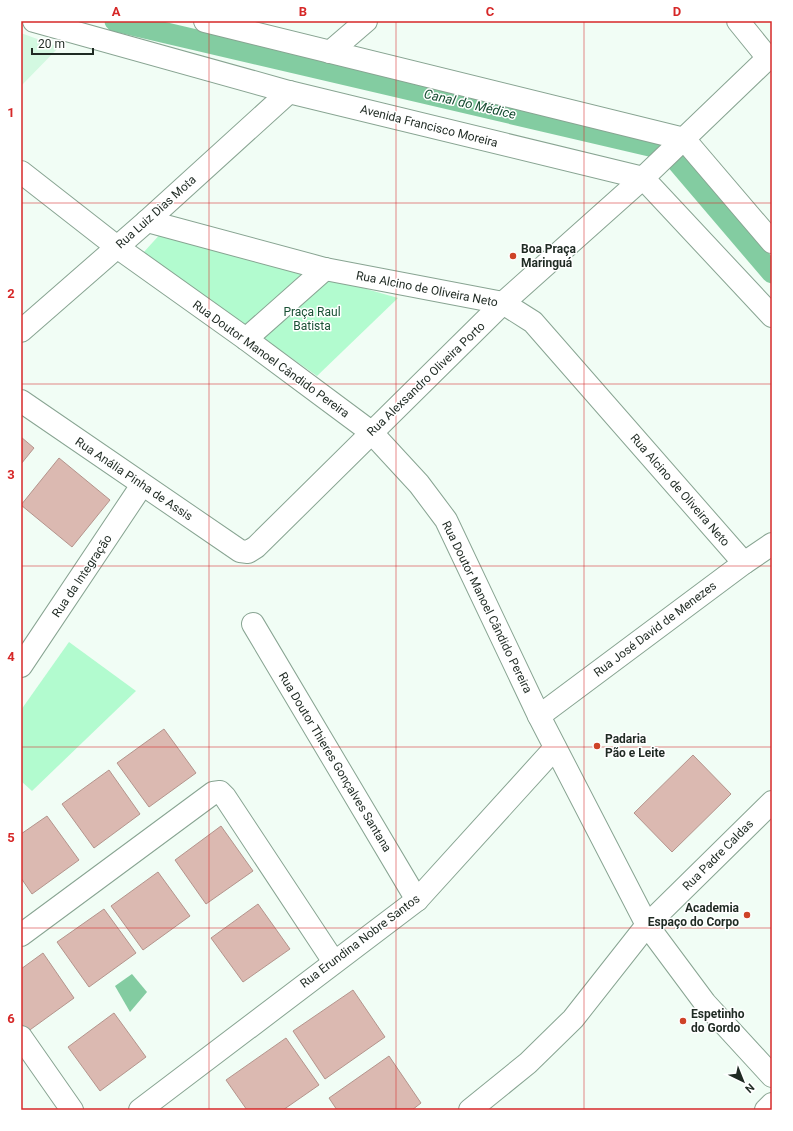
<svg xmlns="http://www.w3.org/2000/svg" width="793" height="1131" viewBox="0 0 793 1131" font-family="Roboto,sans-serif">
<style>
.built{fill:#d3f9e1}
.green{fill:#b2fbcf}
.water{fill:#83cca1}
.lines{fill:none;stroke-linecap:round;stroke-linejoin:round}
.canal{stroke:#83cca1;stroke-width:21}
.building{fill:#dbb9b1;stroke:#b4948c}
.minor-casing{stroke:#88a492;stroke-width:24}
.minor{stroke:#fff;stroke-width:22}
.grid{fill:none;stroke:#d62828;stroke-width:1;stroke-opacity:0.55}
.poi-dot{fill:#ce4327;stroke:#fff;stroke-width:1.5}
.labels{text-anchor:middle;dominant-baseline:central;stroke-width:3;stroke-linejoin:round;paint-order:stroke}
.street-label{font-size:12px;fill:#1f2a23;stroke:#fff}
.poi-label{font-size:12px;font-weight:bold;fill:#1f2a23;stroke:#fff;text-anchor:start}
.park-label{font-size:12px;fill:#1a5135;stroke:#fff}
.water-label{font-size:13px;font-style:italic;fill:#144c30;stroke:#fff}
.neatline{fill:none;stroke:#d62828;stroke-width:1.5}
.grid-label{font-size:13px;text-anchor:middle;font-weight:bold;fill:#d62828}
</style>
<rect width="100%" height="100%" fill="#f1fdf5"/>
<polygon class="built" points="21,33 59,47 21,86"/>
<g class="green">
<polygon points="163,231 398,298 317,376 143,253"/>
<polygon points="69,642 136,691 32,791 21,781 21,710"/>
</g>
<polygon class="water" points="132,974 147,992 130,1012 115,986"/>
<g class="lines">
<polyline class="canal" points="115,21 667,150 772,273"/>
</g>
<g class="building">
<polygon points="21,437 34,448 21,464"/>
<polygon points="59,458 110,500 72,547 21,505"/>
<polygon points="164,729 196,773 149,807 117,763"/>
<polygon points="693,755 731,794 672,852 634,813"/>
<polygon points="109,770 140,814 94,848 62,804"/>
<polygon points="47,816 79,860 32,894 21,878 21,834"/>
<polygon points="221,826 253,871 206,904 175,860"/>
<polygon points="158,872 190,916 143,950 111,906"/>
<polygon points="258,904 290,949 243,982 211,938"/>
<polygon points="104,909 136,953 89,987 57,942"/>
<polygon points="43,953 74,998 27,1032 21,1023 21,969"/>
<polygon points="353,990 385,1037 325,1079 293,1031"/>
<polygon points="114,1013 146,1057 100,1091 68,1047"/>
<polygon points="286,1038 319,1085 283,1110 247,1110 226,1080"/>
<polygon points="389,1056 421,1103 412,1110 337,1110 329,1098"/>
</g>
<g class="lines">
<g class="minor-casing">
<g id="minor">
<polyline points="34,21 289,92 643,178 772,316"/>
<polyline points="205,21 684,139 772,242"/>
<polyline points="738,21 768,58"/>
<polyline points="330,52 366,21"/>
<polyline points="21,172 117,247 246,339 371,432 419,484 446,520 539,716 647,925 705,1003 772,1076"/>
<polyline points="147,221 325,269 503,303 533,322 744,563"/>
<polyline points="21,331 147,221 289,92"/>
<polyline points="246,339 325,269"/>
<polyline points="21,401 240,551 248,552 256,547 503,303 643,178 768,58 772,56"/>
<polyline points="253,624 417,900"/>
<polyline points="21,666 142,485"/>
<polyline points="539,716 744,563 772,544"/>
<polyline points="21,935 213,793 220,792 225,797 334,962"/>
<polyline points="21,1037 72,1110"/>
<polyline points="140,1110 417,900 555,748"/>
<polyline points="470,1110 528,1063 573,1019 647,925 772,802"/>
<polyline points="766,1110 772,1104"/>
</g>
</g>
<use href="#minor" class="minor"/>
</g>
<path class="grid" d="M209,21V1110M396,21V1110M584,21V1110M21,203H772M21,384H772M21,566H772M21,747H772M21,928H772"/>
<g class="poi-dot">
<circle cx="513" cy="256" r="4"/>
<circle cx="597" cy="746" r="4"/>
<circle cx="747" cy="915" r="4"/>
<circle cx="683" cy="1021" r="4"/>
</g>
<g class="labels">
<g class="street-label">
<text transform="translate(429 126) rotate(14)">Avenida Francisco Moreira</text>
<text transform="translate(156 212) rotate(-42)">Rua Luiz Dias Mota</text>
<text transform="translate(427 289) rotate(11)">Rua Alcino de Oliveira Neto</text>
<text transform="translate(271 359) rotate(36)">Rua Doutor Manoel Cândido Pereira</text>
<text transform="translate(426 379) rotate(-44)">Rua Alexsandro Oliveira Porto</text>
<text transform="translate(134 479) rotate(34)">Rua Anália Pinha de Assis</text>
<text transform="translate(680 490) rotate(49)">Rua Alcino de Oliveira Neto</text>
<text transform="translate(82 576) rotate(-56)">Rua da Integração</text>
<text transform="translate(487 607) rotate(64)">Rua Doutor Manoel Cândido Pereira</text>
<text transform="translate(655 629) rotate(-37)">Rua José David de Menezes</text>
<text transform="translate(335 762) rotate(59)">Rua Doutor Thieres Gonçalves Santana</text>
<text transform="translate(718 855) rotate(-45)">Rua Padre Caldas</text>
<text transform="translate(360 941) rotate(-37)">Rua Erundina Nobre Santos</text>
</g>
<g class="poi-label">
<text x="521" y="249">Boa Praça<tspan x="521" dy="14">Maringuá</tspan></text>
<text x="605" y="739">Padaria<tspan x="605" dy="14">Pão e Leite</tspan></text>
<text x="739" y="908" text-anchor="end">Academia<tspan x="739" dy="14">Espaço do Corpo</tspan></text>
<text x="691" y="1014">Espetinho<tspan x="691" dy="14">do Gordo</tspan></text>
</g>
<g class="park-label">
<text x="312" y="312">Praça Raul<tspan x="312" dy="14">Batista</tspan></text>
</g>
<g class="water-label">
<text transform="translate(470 104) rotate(13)">Canal do Médice</text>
</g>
</g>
<rect width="793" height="1131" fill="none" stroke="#ffffff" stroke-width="44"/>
<g transform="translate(743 1081) rotate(137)" stroke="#ffffff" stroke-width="3" paint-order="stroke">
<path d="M0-3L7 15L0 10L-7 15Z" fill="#1f2a23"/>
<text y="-6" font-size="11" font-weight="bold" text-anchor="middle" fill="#1f2a23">N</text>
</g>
<path d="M32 48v6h61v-6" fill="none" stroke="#1f2a23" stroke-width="2"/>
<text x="38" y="48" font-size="12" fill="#1f2a23" stroke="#ffffff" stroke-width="3" paint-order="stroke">20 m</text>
<rect x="22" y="22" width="749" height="1087" class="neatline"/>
<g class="grid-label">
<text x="116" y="16">A</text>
<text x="303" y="16">B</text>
<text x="490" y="16">C</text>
<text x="677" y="16">D</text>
<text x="11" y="117">1</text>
<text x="11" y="298">2</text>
<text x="11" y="479">3</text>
<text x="11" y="661">4</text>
<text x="11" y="842">5</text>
<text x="11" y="1023">6</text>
</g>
</svg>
